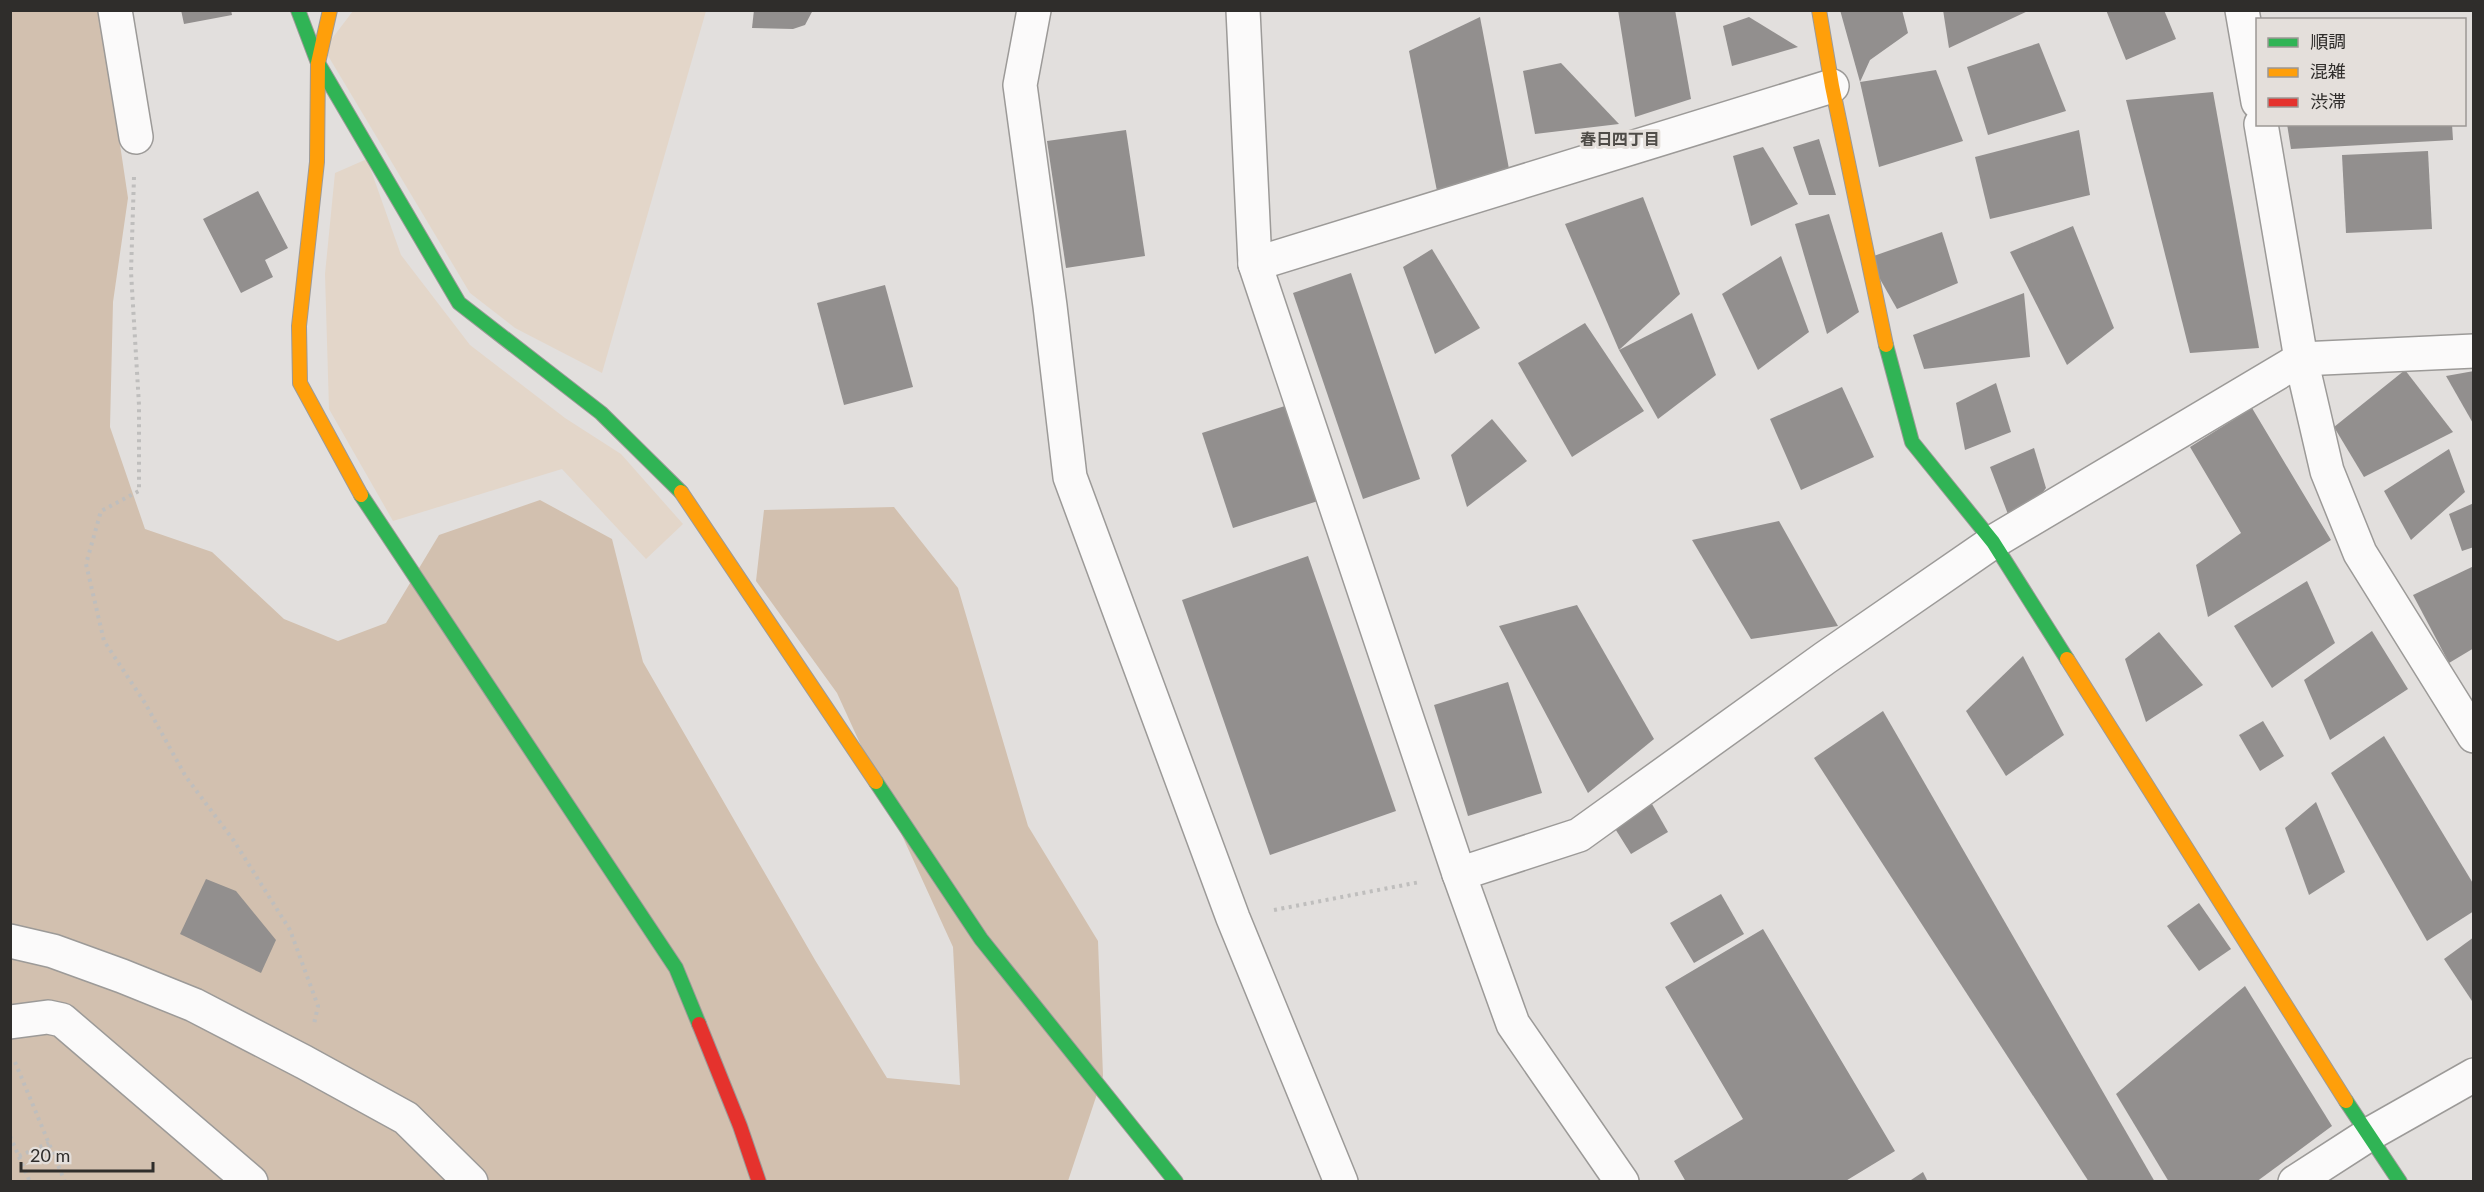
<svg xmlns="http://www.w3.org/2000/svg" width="2484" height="1192" viewBox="0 0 2484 1192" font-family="Lato,'Noto Sans JP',sans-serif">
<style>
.green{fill:#e3d6c9}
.forest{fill:#d2c0af}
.building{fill:#928f8e}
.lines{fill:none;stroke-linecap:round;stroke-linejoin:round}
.street-casing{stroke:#9c9a98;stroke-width:36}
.fast-casing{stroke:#9c9a98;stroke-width:16}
.slow-casing{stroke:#9c9a98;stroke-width:16}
.jam-casing{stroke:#9c9a98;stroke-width:16}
.path{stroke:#bfbebd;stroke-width:4;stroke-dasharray:3 4.5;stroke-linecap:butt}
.street{stroke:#fbfafa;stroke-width:33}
.fast{stroke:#30b455;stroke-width:14}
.slow{stroke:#ff9f0a;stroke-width:14}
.jam{stroke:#e5322d;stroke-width:14}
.labels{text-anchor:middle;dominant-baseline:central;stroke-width:6;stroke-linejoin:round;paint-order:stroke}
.neighbourhood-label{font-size:16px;font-weight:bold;fill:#4f4c48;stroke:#e4dfdb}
</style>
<rect width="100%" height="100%" fill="#e2dfdd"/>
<g class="green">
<polygon points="353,11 706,11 602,373 515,328 470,293 324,49"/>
<polygon points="367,159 401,255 470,345 565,418 621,454 683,524 646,559 562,469 393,521 329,409 325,274 335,173"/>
</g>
<polygon class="forest" points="10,11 100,11 128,198 113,302 110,427 145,529 212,552 284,619 338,641 386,623 439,535 540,500 612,539 643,662 815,960 887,1078 960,1085 953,947 837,693 756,581 764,510 894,507 958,588 1028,826 1098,941 1103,1076 1068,1181 11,1181"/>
<g class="building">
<polygon points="181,10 231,10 232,15 184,24"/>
<polygon points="754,10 813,10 805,25 793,29 752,28"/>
<polygon points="1618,10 1675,10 1691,99 1635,117"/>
<polygon points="1840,10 1902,10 1908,33 1870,60 1860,82"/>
<polygon points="1943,10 2030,10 1949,48"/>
<polygon points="2106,10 2164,10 2176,39 2126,60"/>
<polygon points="1480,17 1509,169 1437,191 1409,51"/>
<polygon points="1749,17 1798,47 1732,66 1723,26"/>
<polygon points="2039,43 2066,111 1988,135 1967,67"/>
<polygon points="1561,63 1619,124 1535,134 1523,71"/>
<polygon points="1936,70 1963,141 1879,167 1860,82"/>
<polygon points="2213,92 2259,348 2190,353 2126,100"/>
<polygon points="2287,124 2452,124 2453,140 2291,149"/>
<polygon points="1126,130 1145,256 1066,268 1047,141"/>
<polygon points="2079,130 2090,195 1990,219 1975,157"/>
<polygon points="1819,139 1836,195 1809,195 1793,147"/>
<polygon points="1763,147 1798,204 1751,226 1733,156"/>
<polygon points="2428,151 2432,229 2346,233 2342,155"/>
<polygon points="258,191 288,248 265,260 273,277 241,293 203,219"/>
<polygon points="1643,197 1680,294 1619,350 1565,224"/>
<polygon points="1829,214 1859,312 1827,334 1795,224"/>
<polygon points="2073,226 2114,328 2067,365 2010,252"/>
<polygon points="1942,232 1958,283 1897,309 1868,258"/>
<polygon points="1432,249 1480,328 1435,354 1403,267"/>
<polygon points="1781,256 1809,332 1758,370 1722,294"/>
<polygon points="1351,273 1420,479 1363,499 1293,293"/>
<polygon points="885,285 913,387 844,405 817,303"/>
<polygon points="2024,293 2030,357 1924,369 1913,335"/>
<polygon points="1692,313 1716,375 1658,419 1619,350"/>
<polygon points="1585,323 1644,411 1572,457 1518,363"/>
<polygon points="2405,370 2453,432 2364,477 2334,427"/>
<polygon points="2474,371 2474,425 2446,376"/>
<polygon points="1996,383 2011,432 1965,450 1956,403"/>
<polygon points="1842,387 1874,457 1801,490 1770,419"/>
<polygon points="1288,405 1318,501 1233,528 1202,433"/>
<polygon points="2252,408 2331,540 2208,617 2196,565 2241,533 2190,447"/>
<polygon points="1492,419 1527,461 1467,507 1451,455"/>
<polygon points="2034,448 2046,488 2014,530 1990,467"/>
<polygon points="2449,449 2465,492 2411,540 2384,491"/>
<polygon points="2474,503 2474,547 2462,551 2449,514"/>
<polygon points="1779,521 1838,626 1751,639 1692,540"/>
<polygon points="1308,556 1396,811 1270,855 1182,600"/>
<polygon points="2474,566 2474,648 2449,663 2413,595"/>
<polygon points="2307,581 2335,643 2272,688 2234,626"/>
<polygon points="1577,605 1654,739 1588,793 1499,626"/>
<polygon points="2372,631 2408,689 2330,740 2304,680"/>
<polygon points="2159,632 2203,685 2146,722 2125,659"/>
<polygon points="2023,656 2064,735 2006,776 1966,711"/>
<polygon points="1508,682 1542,793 1468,816 1434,705"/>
<polygon points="1883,711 2155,1182 2089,1182 1814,758"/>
<polygon points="2263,721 2284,756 2260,771 2239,735"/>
<polygon points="2384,736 2474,885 2474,911 2427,941 2331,773"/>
<polygon points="2316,802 2345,872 2309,895 2285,828"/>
<polygon points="1652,804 1668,832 1631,854 1614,827"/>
<polygon points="206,879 236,891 276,940 261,973 180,934"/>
<polygon points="1721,894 1744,934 1694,963 1670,923"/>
<polygon points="2199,903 2231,949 2199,971 2167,926"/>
<polygon points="1763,929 1895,1151 1844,1182 1686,1182 1674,1161 1743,1119 1665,987"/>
<polygon points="2474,937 2474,1004 2444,959"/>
<polygon points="2245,986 2332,1126 2256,1182 2169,1182 2116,1094"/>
<polygon points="1923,1172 1928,1182 1908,1182"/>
</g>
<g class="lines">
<g class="street-casing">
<g id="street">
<polyline points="115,10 136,137"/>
<polyline points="1034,10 1020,85 1050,306 1070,477 1233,918 1341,1182"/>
<polyline points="1243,10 1255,264 1459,874 1513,1024 1622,1182"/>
<polyline points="2242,10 2258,102"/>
<polyline points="2261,124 2301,359 2327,471 2360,553 2474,736"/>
<polyline points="1255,264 1832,86"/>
<polyline points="1459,874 1579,835 1825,658 1993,542 2301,359 2474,351"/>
<polyline points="10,941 53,951 122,976 194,1005 304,1062 406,1118 471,1182"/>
<polyline points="10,1022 48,1017 62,1020 251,1182"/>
<polyline points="2295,1182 2368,1135 2474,1075"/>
</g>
</g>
<g class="fast-casing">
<g id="fast">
<polyline points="298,10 318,63 459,303 601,413 681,492"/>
<polyline points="1886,345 1912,442 1993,542 2067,659"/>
<polyline points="361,495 676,968 699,1024"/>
<polyline points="876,782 981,939 1176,1182"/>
<polyline points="2346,1101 2400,1182"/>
</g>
</g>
<g class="slow-casing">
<g id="slow">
<polyline points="330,10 318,63 317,162 299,326 300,383 361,495"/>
<polyline points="1819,10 1832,86 1886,345"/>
<polyline points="681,492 876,782"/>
<polyline points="2067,659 2346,1101"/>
</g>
</g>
<g class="jam-casing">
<polyline id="jam" points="699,1024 740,1126 759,1182"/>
</g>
<g class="path">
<polyline points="134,177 131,272 139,405 139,491 101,511 86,564 104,641 145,703 186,777 234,841 290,930 318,1006 314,1024"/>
<polyline points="1274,910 1420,882"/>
<polyline points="15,1062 65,1182"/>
<polyline points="10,1136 30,1182"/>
<polyline points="19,1156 49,1143"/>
</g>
<use href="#street" class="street"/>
<use href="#fast" class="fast"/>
<use href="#slow" class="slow"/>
<use href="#jam" class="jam"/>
</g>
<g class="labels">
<g class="neighbourhood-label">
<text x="1620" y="138">春日四丁目</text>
</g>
</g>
<rect width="2484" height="1192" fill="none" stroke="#2f2d2b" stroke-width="24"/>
<rect x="2256" y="18" width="210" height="108" fill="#e4dfdb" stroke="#9c9895" stroke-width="1.5"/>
<rect x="2268" y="38" width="30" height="9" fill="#30b455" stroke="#9c9895" stroke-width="1.5"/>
<text x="2310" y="48" font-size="18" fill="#2f2d2b">順調</text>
<rect x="2268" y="68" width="30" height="9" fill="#ff9f0a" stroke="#9c9895" stroke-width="1.5"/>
<text x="2310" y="78" font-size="18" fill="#2f2d2b">混雑</text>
<rect x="2268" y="98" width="30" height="9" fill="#e5322d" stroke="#9c9895" stroke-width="1.5"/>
<text x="2310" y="108" font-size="18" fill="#2f2d2b">渋滞</text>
<path d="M21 1162v9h132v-9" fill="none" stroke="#2f2d2b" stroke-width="3"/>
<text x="30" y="1162" font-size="18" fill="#2f2d2b" stroke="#e4dfdb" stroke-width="4.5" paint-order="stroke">20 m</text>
</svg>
